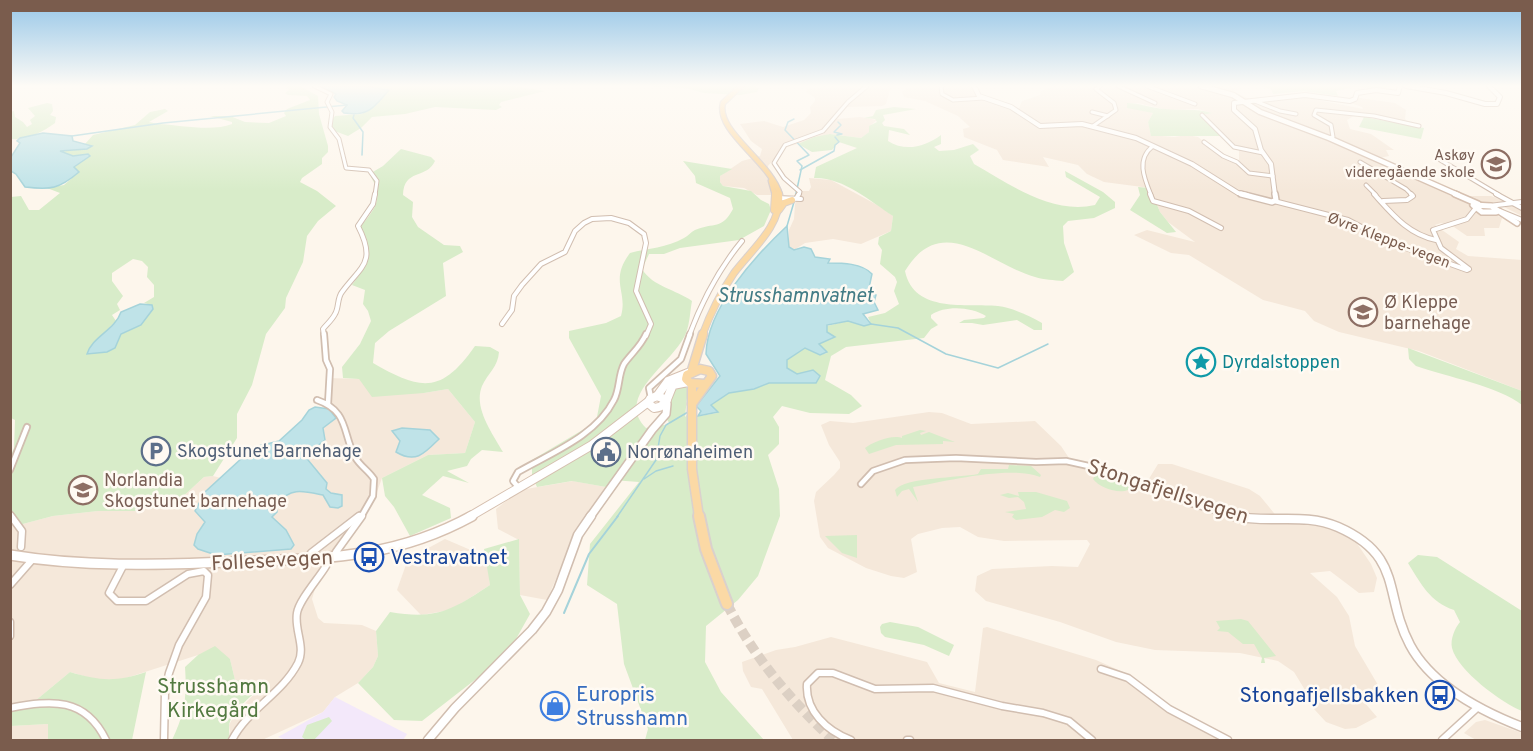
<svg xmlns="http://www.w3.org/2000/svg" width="1533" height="751" viewBox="0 0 1533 751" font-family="Overpass,sans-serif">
	<rect width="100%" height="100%" fill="#fdf6ec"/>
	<!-- residential -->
	<g fill="#f5e8da" fill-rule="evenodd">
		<polygon points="824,86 894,86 890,90 886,104 882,106 846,107 837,119 860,117 877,120 871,125 869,132 861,138 830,134 784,148 768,166 772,195 757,195 744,188 723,186 720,182 720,176 742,161 760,156 762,149 751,141 740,124 764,121 783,127 804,120 811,113 810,107 815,101 815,98 806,92 808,89"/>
		<path d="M914,86H973L978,95L1018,111L1022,101L1040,95L1041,91L1052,86H1240L1242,89L1232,91L1252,100L1293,95L1363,109L1362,107L1348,102L1360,98L1395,103L1406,110L1405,119L1408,122L1355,115L1347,120L1350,129L1371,134L1394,150H1386L1389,156L1374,159L1452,196H1491L1509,203L1522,205V216L1498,204L1481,208L1502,218L1499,228H1484L1485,236H1467L1454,227L1441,223L1435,225L1459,242L1456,249L1468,256L1522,260V391L1419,351L1339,332L1314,321L1305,311L1263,300L1189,255L1171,253L1134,235L1147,230L1195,242L1168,222L1160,212L1150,188L1104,182L1087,174L1078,165L1043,157L1049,167L1003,160L997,150L964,137L963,129L970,127L958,116L925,101L904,97L902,91ZM1127,103H1138L1167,110L1198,109L1212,113L1203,115L1221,136L1239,148V163L1215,150L1198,137L1187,135L1174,137L1151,135L1148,122L1153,113Z"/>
		<polygon points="809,178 831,180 879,206 893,216 891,231 861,244 833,239 805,243 794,250 789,247 789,230 794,219 795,204 802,191 809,191 811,187"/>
		<polygon points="329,378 359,379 424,393 448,389 475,422 465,453 428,455 382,478 372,506 317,582 312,599 318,618 324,623 362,625 376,631 378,656 373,667 358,683 335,697 323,712 262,740 228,740 230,732 229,725 235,714 264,684 235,680 230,659 198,655 123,679 97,680 70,672 29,706 11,708 10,516 19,525 53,516 98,511 141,511 156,500 177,502 204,477 213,476 221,478 205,492 205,522 197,534 194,545 216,555 278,550 283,528 272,517 277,512 277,504 285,495 297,490 323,495 330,507 331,493 326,489 327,483 308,460 316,447 325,440 323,428 336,418 329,409"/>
		<polygon points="929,412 942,413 971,424 1035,421 1061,446 1069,458 1147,482 1158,464 1172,464 1249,489 1260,496 1283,524 1310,523 1328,527 1345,535 1356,542 1371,564 1377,578 1374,592 1359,593 1330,571 1310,573 1337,597 1349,616 1355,646 1378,685 1377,689 1363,692 1364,702 1377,717 1356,728 1345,729 1326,722 1314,709 1316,708 1294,672 1278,661 1240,653 1155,650 1116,642 1060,622 986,601 975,591 977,576 992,569 1052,566 1078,567 1090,544 1087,540 1004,541 978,537 960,527 942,528 918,534 911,539 917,572 904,578 891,576 866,568 828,548 820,537 814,501 816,492 834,475 840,468 840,462 829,445 821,425 830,421 853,423"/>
		<polygon points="573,481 606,487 577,529 547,600 520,595 519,540 498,529 496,509 520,490"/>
		<polygon points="445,539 487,557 490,585 451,610 421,615 397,590 408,559"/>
		<polygon points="987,627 1096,660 1132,676 1171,707 1215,729 1232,740 793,740 762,689 751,687 743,671 742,662 776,650 795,647 831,637 927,662 939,683 975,692 983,628"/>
		<polygon points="1485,720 1522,733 1522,740 1476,740 1464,733 1476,722"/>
		<polygon points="48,724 48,740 11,740 11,726"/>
	</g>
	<!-- education -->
	<polygon fill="#f3e8fa" points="335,697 407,734 403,740 286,740 278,737 323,712"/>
	<!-- green -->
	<g fill="#d8ecc9" fill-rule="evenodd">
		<path d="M241,86H300L318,96L319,114L328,146V152L322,158V164L302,178L300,182L317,191L336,206L318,221L307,236L303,262L286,298L285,308L266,334L252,385L237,414V438L213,476L204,477L177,502L156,500L141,511H98L53,516L19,525L11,516V455L14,448L15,420L11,418V197L21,196L29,210H39L60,193L47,188L64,185L79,172L74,168L88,154L73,156L59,151L87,149L91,146L85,144L93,135L135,125L150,112L165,109L168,111L149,122L158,124C180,125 212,132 232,124V122L210,116H230L245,122L269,123L286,116L284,113L287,109L310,100L307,96L288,95L285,93L289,90L286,86ZM133,259L142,261L148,267L147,277L154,285V297L144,303L152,305L131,330L121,334L117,342L90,347L116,321L112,315L120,310L117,304L123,296L112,281V273Z"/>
		<polygon points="364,86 514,86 545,91 501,102 499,105 502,107 496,110 435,107 405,114 372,117 361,128 348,136 332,130 329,124 335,116 362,114 388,89"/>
		<polygon points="654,86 753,86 759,88 757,92 740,95 704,93 685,88 654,87"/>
		<polygon points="1259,86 1394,86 1379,89 1355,87 1336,91 1338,96 1304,91 1273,94 1271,89"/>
		<path d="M47,103L52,104L53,111L50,115L56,117L55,123C43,132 25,141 11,139L10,112L14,111L15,117L23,122L27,127L32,124L30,120L35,116L28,108Z"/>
		<path d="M1127,103C1140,103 1151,108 1165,109C1181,111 1196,108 1212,113L1203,115L1221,136H1151L1148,122L1153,113L1127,108Z"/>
		<path d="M894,107L916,109L883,115L885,120L882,123L884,126L904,129L910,135L889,130L888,141C905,152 925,147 941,135V144L934,147L939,151L954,150L973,144L979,150L970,156L974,164C1009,184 1052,215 1095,205L1100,197L1066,177L1065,171L1103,192L1115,202V208L1094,218L1068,221L1063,226L1064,243L1074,272L1063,281C1054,280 1044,280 1035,277C989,264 942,210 905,271C914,314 967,303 998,306C1013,308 1030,316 1042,323V330H1034L1017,320L983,325L972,323H959L964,320L984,318L986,316C971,307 946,305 931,315V318L938,325L931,329L924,338L846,347L831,356L825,380L851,395L862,406L849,414L810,413L782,406L773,417L779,427V444L768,455L779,489L780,516L758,576L738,600L706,626L705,662L721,692L764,740H645L648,729L624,664L617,604L587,585L590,544L639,482L612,480L606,487L572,481L537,487L532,476V460L596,422L601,396L569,338V331L606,323L621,316C628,291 609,281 630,253C648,248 667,248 684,238C688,236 691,232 695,230C714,222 722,230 733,209L730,198L696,183L695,176L683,161L732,169L720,176V182L723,186L751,191L761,200L769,204L771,210L764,226L739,240L680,248L664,254H649L642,269C653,287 675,289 692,301C690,311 690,323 686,333C675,362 613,396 646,428L670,424L666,418L669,412L673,391L674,388L683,385L688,388L685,417L688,414L700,416L717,413L710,405L729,393L754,389L769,383H816L819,376L813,370L797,374L787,368V360L798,350L805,348L820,355L827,353L819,344L834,337L827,332V326L848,321L864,326L871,324L868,317L885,313L899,304L894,291L897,282L895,277L880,264L882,250L878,244L879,237L891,231L893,216C870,201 843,177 814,178L816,167L857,148L839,142L832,150L812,152L798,144L814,137L830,134L861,138L869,132V126L877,122L875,119L864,118L873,116L876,110Z"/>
		<polygon points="1364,117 1424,128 1421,139 1359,127"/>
		<path d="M401,149L431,157L435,161C426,180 404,168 403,195L413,202L412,217L418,227L444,245L460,246L463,252L443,263L446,296L389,331L375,343L373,363C420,390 441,395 475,346L490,347L499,352C498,367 488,373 482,386C473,408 493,434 503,452L482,450L471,459L467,466L447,471L469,483L443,476L422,495L450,508L451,518L410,536L394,507L385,496L382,478L428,455L465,453L475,422L448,389L424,393L372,397L359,379L343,378L342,367L360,344L371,321L368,311L363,304L365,290L352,285C369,262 374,254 360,227C375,209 384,199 371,177V173L383,166Z"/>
		<polygon points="1138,187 1150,188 1160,212 1176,232 1167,233 1130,210 1140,195"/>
		<path d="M1408,348L1522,391V405C1498,386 1447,377 1416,366L1409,359Z"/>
		<path d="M920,430L926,431L920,433L921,435L929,432L955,442L943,441V444L896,445L869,454L865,448C872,442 893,434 902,438V436Z"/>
		<path d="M1009,465L1031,466L1041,475L1040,477C1010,465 947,481 913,487L918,502L909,489L902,491L897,497L895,490C905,477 959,478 978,474L981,469H1008Z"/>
		<path d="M1097,472L1130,483L1128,490C1118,494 1100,488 1093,479Z"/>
		<polygon points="1018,492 1036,492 1067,501 1070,508 1064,512 1055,510 1042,517 1016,520 1012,517 1014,514 1005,512 1026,509 1024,502 1018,497 1009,498 1000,495 1008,493 1019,496"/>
		<polygon points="857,535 857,558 842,553 825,536"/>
		<path d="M519,539L520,595L530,614L507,655L422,721L394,720L358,683L373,667L378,656L376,631L390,612C437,620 452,610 490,585L484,549Z"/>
		<path d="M1418,555L1437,557L1522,611V711C1502,703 1458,671 1452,648C1450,639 1455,628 1460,622L1454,610C1430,602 1421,584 1408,563Z"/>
		<polygon points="1241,619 1248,621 1276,656 1264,658 1265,663 1261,663 1262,658 1254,644 1243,644 1228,632 1217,631 1220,628 1216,621"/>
		<polygon points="890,622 918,627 954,645 949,656 924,645 885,637 881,633 880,627 882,624"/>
		<path d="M215,646L230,659L235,680L265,684C254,694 231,711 229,726C229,732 230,735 228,740H172C185,713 187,697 185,667L198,655Z"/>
		<path d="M70,672C100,681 116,682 146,672L132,740H48V724L11,726L10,708L29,706Z"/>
		<polygon points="329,717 332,721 314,740 306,740 302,737 307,725"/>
	</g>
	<!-- water -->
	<g fill="#bfe3e8" stroke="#a5d3da" stroke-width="1.5">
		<path d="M319,86H364L389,90C374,107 369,117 344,113L342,111L347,105L337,101L334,97L336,94Z"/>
		<path d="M43,133L72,136L73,141L92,146L87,149L60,151L73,156L88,154L90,156L74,167L79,172C59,189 51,190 25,187L16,174L11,171V157L20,143L17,141L20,138Z"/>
		<path d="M787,226L789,247L794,250L804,247L811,249L815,257L830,259L828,263C842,263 862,263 872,274L869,288L876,295L874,302L878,310L863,314L871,324L864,326L848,321L827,325V332L835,337L819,344L827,352L820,355L805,348L787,360V368L797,374L813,370L820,376L816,383H769L754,389L729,393L711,405L718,412L698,416L701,411L696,406L720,376L706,354C707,308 756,255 787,226Z"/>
		<path d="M140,304L152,305L153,309L141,325L121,334L115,348L107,352L87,354C92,337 115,330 121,312Z"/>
		<path d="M315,407L329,409L336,418L323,428L325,440L316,447L308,460L327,483L326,489L331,493L342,495V506L338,508L330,507L323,495C303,491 291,487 277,504V512L272,517L286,530L294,545L291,549L216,555L198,549L194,545L197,534L205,522L195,511L205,492L254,447L279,441L302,420L309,410Z"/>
		<path d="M402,428L430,430L439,439C425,453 416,464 396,452L400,441L392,431Z"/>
	</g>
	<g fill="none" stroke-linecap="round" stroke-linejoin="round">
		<!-- stream-far1 -->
		<g stroke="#a5d3da" stroke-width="1.5">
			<polyline points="354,115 353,118 363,132 362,155"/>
			<polyline points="794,119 788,122 785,130 809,155 797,161 802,166 795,198"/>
			<polyline points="837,135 842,134 834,132 841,125 838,122"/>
			<polyline points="72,136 163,123 347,105"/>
			<polyline points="800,170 834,151 835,145 839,142 835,137"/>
			<polyline points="787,226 794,202"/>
			<polyline points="871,324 898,328 946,354 998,368 1048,344"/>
			<polyline points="644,479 656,471 673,466"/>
			<polyline points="617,517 656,460 660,436 666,425 688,412"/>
		</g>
		<!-- stream -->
		<polyline stroke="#a5d3da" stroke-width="2" points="564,613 589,554 618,516"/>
		<!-- primary-tunnel -->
		<path stroke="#dcd0c4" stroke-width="10" stroke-dasharray="10 5" stroke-linecap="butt" d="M727,604C754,657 790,700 833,740"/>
		<!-- minor-far3 casing -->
		<g stroke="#d1beb0" stroke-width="5">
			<g id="minor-far3">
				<polyline points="314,86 331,94 327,102 332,112 330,127 339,139 346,168 369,170 377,181 375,195"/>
				<polyline points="941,86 942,94 953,100 984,98"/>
				<polyline points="1118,86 1155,103"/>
				<polyline points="1147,86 1195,104"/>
				<polyline points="1255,101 1280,111 1296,114"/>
				<polyline points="1092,112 1108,116"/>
				<polyline points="1202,115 1234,147 1263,153"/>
				<polyline points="1093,126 1116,110 1114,103 1096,89 1100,86"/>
				<polyline points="1329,138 1333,137 1331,125 1314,115 1316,110 1374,116 1419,126"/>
				<polyline points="1204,142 1223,156 1237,162 1249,173 1273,176"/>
				<polyline points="1437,158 1499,195"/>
				<polyline points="1360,162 1406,189 1412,195"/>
				<polyline points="1366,185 1376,195"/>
				<polyline points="798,195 800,192 784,178 774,163 785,145 823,131 848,102 867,86"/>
				<path d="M1151,195C1144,178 1136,159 1153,146"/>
			</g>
		</g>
		<!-- minor-far2 casing -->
		<g stroke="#d1beb0" stroke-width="6">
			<g id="minor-far2">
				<polyline points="1150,194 1153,201 1189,211 1221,228"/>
				<path d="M1374,194C1393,215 1408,234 1436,240"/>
				<polyline points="1496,194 1522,208"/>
				<polyline points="797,197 799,194"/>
				<polyline points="777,198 801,199"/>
				<polyline points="1274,201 1348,220 1392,243 1467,270 1469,269 1441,248 1433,230 1467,219 1475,209"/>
				<polyline points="1383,201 1407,200 1413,196 1411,194"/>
				<polyline points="1489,206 1522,202"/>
				<polyline points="1500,211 1522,220"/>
				<polyline points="502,324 512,310 514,296 522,285 541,264 565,252 575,231 584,223 592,219 611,218 629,223 644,234 646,243 636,291 651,324 646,336"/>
				<path d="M324,336L323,329C327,324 332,320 335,314C339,308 337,298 342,292C361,266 377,263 358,226L373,204L375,194"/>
				<path d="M689,336C702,301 718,270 742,241"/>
			</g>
		</g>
		<!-- minor-far1 casing -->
		<g stroke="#d1beb0" stroke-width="8">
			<g id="minor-far1">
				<polyline points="324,334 326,360 330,369 328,404"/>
				<polyline points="651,398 649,388 681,359 690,334"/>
				<path d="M317,400C349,411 342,432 355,457C360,466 368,470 374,479L373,496L361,517"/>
				<polyline points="10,470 27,427"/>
				<polyline points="861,484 873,471 905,460 956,458 1036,462 1066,461 1093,467"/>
				<path d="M519,488L513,481L518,472C551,453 596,436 614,400C620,389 618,375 624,364C631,354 641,346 646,334"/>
				<polyline points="10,514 12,517"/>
				<polyline points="357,517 360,515"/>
			</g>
		</g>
		<!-- minor casing -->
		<g stroke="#d1beb0" stroke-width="9">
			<g id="minor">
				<polyline points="11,516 22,531 21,547"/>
				<polyline points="336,552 362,516"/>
				<polyline points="309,557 311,553 359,516"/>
				<polyline points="123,566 109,593 117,601 146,601 188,574 204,571 208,575 206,597 179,645 169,673 165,691 164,740"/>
				<polyline points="10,585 32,560"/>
				<polyline points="10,622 10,636"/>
				<polyline points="1101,669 1128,678 1169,709 1228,740"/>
				<path d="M10,708C52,700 85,697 106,740"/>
				<path d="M232,740C248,709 282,694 298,663C306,647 294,630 297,613C299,600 319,578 326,566"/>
				<path d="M851,740C827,731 805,711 807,684L818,673H833L875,689L933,688L1002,706L1043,713L1069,721L1092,740"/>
				<polyline points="907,740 910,740"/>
				<polyline points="1442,740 1477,708"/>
			</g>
		</g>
		<!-- tertiary-far3 casing -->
		<g stroke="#d1beb0" stroke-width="6">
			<g id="tertiary-far3">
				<polyline points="974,86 979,96 1011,107 1040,126 1082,124 1136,138 1192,164 1238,193 1247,195"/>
				<polyline points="1406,86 1446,93 1485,104 1497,104 1500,97 1489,86"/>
				<polyline points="1275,195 1271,164 1261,150 1255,129 1234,110 1234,103 1305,95 1350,101 1355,99 1357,93 1376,90 1398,93 1400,86"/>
			</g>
		</g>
		<!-- tertiary-far2 casing -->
		<g stroke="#d1beb0" stroke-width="8">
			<polyline id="tertiary-far2" points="1241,194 1272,202 1276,200 1275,194"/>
		</g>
		<!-- tertiary-far1 casing -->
		<g stroke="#d1beb0" stroke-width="10">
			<g id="tertiary-far1">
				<polyline points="1093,467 1193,503 1242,517"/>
				<polyline points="590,517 652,430 666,414 667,404"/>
			</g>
		</g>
		<!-- tertiary casing -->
		<g stroke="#d1beb0" stroke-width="11">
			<g id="tertiary">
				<path d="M1234,516C1269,524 1304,512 1338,527C1404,556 1383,594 1410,645C1432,686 1481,711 1522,727"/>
				<polyline points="428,740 455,708 532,630 546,612 558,590 578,535 591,516"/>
			</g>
		</g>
		<!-- secondary-far3 casing -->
		<g stroke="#d6c0b0" stroke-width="7">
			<polyline id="secondary-far3" points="1201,86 1233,95 1260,112 1329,138 1458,195"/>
		</g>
		<!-- secondary-far2 casing -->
		<g stroke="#d6c0b0" stroke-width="8">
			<g id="secondary-far2">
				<polyline points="1455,194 1478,204"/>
				<polyline points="1496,212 1482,212 1473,205 1491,206 1517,223"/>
			</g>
		</g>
		<!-- secondary-far1 casing -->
		<g stroke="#d6c0b0" stroke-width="10">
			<g id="secondary-far1">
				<polyline points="657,396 668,381 688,373"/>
				<path d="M667,400L657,396L650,399L648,403L654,408C668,407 667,396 673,385L688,382"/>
				<polyline points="469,517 592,445 648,402"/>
			</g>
		</g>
		<!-- secondary casing -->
		<g stroke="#d6c0b0" stroke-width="12">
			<path id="secondary" d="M10,555C83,567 155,565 228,562C319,558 390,561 472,516"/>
		</g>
		<!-- primary-far3 casing -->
		<g stroke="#dad1cd" stroke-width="7">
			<g id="primary-far3">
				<path d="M741,86L723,103C715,131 771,162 780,195"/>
				<polyline points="771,181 775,195"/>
			</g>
		</g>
		<!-- primary-far2 casing -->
		<g stroke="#dad1cd" stroke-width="8">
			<g id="primary-far2">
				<polyline points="774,210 775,194"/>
				<polyline points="779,210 784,203 792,200"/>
				<path d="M702,336C710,314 721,292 734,273C751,250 782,226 779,194"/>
			</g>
		</g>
		<!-- primary-far1 casing -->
		<g stroke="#dad1cd" stroke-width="11">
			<g id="primary-far1">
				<polyline points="692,370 703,334"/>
				<polyline points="692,384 692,469 699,517"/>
				<polyline points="692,404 712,376 709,371 700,369 687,375 686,379 690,383 705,384"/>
			</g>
		</g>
		<!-- primary casing -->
		<g stroke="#dad1cd" stroke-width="14">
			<polyline id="primary" points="699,516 706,549 727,604"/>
		</g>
		<!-- minor-far3 -->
		<use href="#minor-far3" stroke="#fff" stroke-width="3"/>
		<!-- minor-far2 -->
		<use href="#minor-far2" stroke="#fff" stroke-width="4"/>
		<!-- minor-far1 -->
		<use href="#minor-far1" stroke="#fff" stroke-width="4.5"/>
		<!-- minor -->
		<use href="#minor" stroke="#fff" stroke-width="6"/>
		<!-- tertiary-far3 -->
		<use href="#tertiary-far3" stroke="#fff" stroke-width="4"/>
		<!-- tertiary-far2 -->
		<use href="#tertiary-far2" stroke="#fff" stroke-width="5"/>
		<!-- tertiary-far1 -->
		<use href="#tertiary-far1" stroke="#fff" stroke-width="7"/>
		<!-- tertiary -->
		<use href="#tertiary" stroke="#fff" stroke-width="8"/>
		<!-- secondary-far3 -->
		<use href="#secondary-far3" stroke="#fff" stroke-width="4.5"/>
		<!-- secondary-far2 -->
		<use href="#secondary-far2" stroke="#fff" stroke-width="5"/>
		<!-- secondary-far1 -->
		<use href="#secondary-far1" stroke="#fff" stroke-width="8"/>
		<!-- secondary -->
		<use href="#secondary" stroke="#fff" stroke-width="9"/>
		<!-- primary-far3 -->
		<use href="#primary-far3" stroke="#fbd9a5" stroke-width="4.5"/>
		<!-- primary-far2 -->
		<use href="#primary-far2" stroke="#fbd9a5" stroke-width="6"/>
		<!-- primary-far1 -->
		<use href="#primary-far1" stroke="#fbd9a5" stroke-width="8"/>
		<!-- primary -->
		<use href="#primary" stroke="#fbd9a5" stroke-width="10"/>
	</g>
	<!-- sky -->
	<linearGradient id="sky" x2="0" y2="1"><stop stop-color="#97c7e8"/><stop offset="0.45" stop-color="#fefbf6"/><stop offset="1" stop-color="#fefbf6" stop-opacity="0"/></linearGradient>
	<rect width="1533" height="191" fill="url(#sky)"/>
	<!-- icons -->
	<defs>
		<g id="school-ring" transform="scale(1.5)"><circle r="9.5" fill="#fffaf3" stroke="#8d6e63" stroke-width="1.5"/><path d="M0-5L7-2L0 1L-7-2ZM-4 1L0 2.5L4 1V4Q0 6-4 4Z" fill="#8d6e63"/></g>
		<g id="sight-ring" transform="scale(1.5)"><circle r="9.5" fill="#fffaf3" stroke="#0f9aa8" stroke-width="1.5"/><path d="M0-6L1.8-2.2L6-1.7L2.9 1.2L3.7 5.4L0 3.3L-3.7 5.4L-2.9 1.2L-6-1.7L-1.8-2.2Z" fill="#0f9aa8"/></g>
		<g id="parking-ring" transform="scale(1.5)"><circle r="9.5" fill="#fffaf3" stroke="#5c6f8a" stroke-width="1.5"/><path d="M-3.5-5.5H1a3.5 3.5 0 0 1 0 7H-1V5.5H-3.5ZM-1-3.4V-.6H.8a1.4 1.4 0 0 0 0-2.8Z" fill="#5c6f8a"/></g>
		<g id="civic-ring" transform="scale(1.5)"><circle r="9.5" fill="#fffaf3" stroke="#5c6f8a" stroke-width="1.5"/><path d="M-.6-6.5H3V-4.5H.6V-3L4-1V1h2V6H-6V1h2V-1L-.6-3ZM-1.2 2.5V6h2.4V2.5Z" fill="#5c6f8a"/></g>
		<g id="bus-ring" transform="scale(1.5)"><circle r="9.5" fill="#fffaf3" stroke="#1a4fb4" stroke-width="1.5"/><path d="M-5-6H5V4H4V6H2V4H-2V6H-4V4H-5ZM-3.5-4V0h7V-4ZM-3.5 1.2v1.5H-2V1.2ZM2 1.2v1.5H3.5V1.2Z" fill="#1a4fb4"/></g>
		<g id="shop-ring" transform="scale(1.5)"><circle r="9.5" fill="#fffaf3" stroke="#3f7fe0" stroke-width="1.5"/><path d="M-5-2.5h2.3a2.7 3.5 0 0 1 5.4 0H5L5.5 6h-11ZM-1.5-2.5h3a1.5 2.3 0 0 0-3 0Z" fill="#3f7fe0"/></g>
	</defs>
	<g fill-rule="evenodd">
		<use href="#school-ring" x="1496" y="164"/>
		<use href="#school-ring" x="1363" y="312"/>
		<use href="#sight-ring" x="1201" y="362"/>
		<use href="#parking-ring" x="156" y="451"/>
		<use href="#civic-ring" x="606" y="452"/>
		<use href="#school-ring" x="83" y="490"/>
		<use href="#bus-ring" x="369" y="557"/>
		<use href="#bus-ring" x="1440" y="695"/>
		<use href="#shop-ring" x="555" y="706"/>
	</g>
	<g text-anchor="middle" stroke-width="5" stroke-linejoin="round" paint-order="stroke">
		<!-- far-education labels -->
		<g font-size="15" fill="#785e54" stroke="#fffaf3" text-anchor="end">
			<text x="1475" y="160">Askøy<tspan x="1475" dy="17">videregående skole</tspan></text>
		</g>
		<!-- far-street labels -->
		<g font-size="15" fill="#7a5c4d" stroke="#fffaf3">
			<text transform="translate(1389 240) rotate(21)" y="5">Øvre Kleppe-vegen</text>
		</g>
		<!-- education labels -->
		<g font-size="18" fill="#785e54" stroke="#fffaf3" text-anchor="start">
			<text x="1384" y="308">Ø Kleppe<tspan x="1384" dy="21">barnehage</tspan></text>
			<text x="104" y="486">Norlandia<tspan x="104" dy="21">Skogstunet barnehage</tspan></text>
		</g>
		<!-- culture labels -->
		<g font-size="18" fill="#0d838f" stroke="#fffaf3" text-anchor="start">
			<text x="1222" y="368">Dyrdalstoppen</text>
		</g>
		<!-- service labels -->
		<g font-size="18" fill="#4e5e75" stroke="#fffaf3" text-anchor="start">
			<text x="177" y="457">Skogstunet Barnehage</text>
			<text x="627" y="458">Norrønaheimen</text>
		</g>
		<!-- water labels -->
		<g font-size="20" font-style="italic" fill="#437c86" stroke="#fffaf3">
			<text x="795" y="302">Strusshamnvatnet</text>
		</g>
		<!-- near-street labels -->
		<g font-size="21" fill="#7a5c4d" stroke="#fffaf3">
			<text transform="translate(1168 491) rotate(18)" y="7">Stongafjellsvegen</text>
			<text transform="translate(272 560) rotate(-3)" y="7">Follesevegen</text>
		</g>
		<!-- near-transit labels -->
		<g font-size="21" fill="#164399" stroke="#fffaf3" text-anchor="start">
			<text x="390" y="564">Vestravatnet</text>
			<text x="1419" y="702" text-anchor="end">Stongafjellsbakken</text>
		</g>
		<!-- near-park labels -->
		<g font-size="21" fill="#537a41" stroke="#fffaf3">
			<text x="213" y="693">Strusshamn<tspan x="213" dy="24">Kirkegård</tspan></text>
		</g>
		<!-- near-shop labels -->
		<g font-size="21" fill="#366cbe" stroke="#fffaf3" text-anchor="start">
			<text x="576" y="701">Europris<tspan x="576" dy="24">Strusshamn</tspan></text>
		</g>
	</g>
	<!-- border -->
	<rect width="1533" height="751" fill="none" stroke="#7a5c4d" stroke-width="24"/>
</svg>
